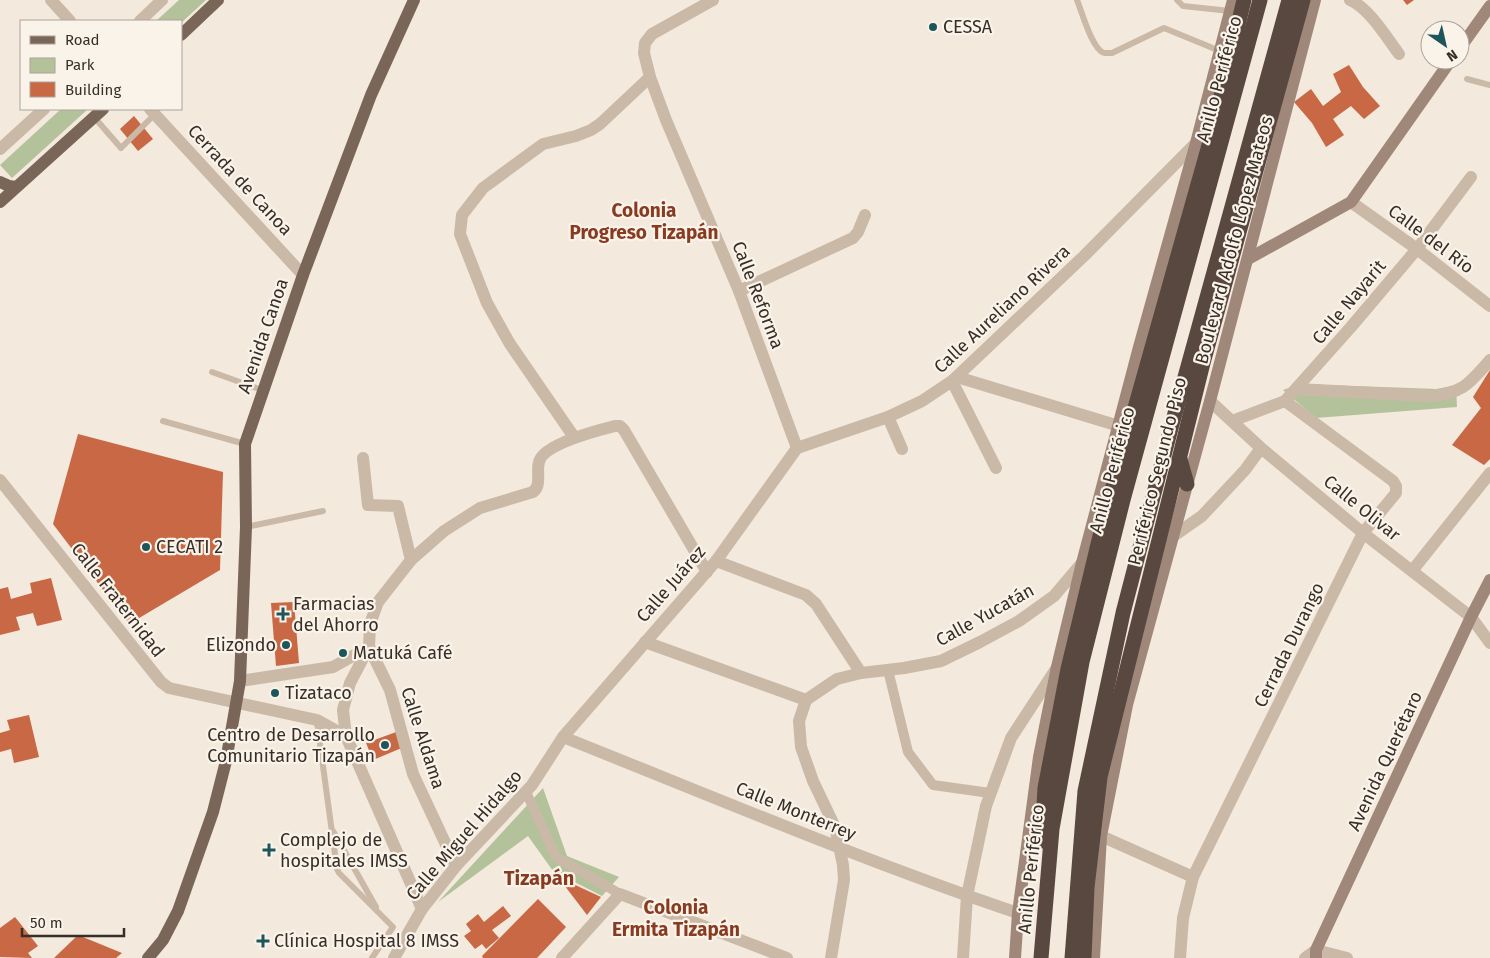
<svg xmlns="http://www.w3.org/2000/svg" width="1490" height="958" viewBox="0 0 1490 958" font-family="'Fira Sans',sans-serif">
	<rect width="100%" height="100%" fill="#f3e9dc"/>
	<!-- green -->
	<g fill="#b4c29c">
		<polygon points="179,0 206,0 181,23 181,21 156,21"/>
		<polygon points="61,109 88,109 12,178 0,165"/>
		<polygon points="1300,384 1437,389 1456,385 1457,407 1316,418 1283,390"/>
		<polygon points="543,788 567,856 619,877 602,896 553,871 528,836 438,902"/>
	</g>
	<!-- building -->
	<g fill="#c86845">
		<polygon points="1403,0 1414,0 1407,5"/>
		<polygon points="1349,65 1363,87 1380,106 1364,119 1351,106 1333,119 1344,135 1326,147 1312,123 1294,102 1311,89 1323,106 1341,92 1333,74"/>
		<polygon points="134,116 153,139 138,151 120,129"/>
		<polygon points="1490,370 1490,459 1484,465 1452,445 1481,408 1473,397"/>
		<polygon points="78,434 223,472 220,570 129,624 53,524"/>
		<polygon points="51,578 62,620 37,626 33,613 16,617 20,630 0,635 0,589 8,587 11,599 32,593 30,583"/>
		<polygon points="294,602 299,663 276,666 271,603"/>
		<polygon points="29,715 39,757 14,763 11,749 0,752 0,733 10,730 7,720"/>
		<polygon points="399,731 404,747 373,760 366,743"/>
		<polygon points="558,877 601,897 587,915"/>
		<polygon points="538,899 566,927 537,958 483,958 482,956"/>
		<polygon points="503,906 511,916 492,930 499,938 486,949 482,944 475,949 464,936 471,931 466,924 478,914 484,922"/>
		<polygon points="15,917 38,946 28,953 32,958 0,957 0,928"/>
		<polygon points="78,935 122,953 116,958 54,958"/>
	</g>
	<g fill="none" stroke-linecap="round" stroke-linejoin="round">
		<!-- service -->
		<g stroke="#cbb9a8" stroke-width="6">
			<path d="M1077,0C1082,12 1092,49 1104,53C1106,53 1110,53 1112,53L1164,28L1220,51"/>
			<polyline points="1177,0 1183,6 1230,11"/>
			<polyline points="1467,79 1490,85"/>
			<polyline points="94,117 121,148 155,114"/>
			<polyline points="212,372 262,390"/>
			<polyline points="163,421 245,444"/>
			<polyline points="246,527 323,511"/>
			<polyline points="317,722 337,869 339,873 393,927 372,958"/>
			<polyline points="333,831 376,907"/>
		</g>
		<!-- pedestrian -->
		<g stroke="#cbb9a8" stroke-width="10">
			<polyline points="888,670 908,752 933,785 990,793"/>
			<polyline points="526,792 556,857 620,894"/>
		</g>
		<!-- minor -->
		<g stroke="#cbb9a8" stroke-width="12">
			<polyline points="51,0 70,21"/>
			<polyline points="713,0 652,34 645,43 644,53 650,77 666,120 739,291 797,448"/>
			<path d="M1350,0C1369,8 1387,38 1399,54"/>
			<polyline points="150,109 303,275"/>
			<polyline points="1351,202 1417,249 1490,306"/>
			<polyline points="739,291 853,238 858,232 865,215"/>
			<polyline points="957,377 1119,426"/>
			<polyline points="952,381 996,468"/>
			<path d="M1297,389L1430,396C1463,393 1469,384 1490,360"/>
			<polyline points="1210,401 1261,448 1363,533 1471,617 1490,643"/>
			<polyline points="888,417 902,449"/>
			<polyline points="1232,421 1285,401 1351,327 1417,249 1471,177"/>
			<polyline points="574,437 510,344 487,303 460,234 462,215 483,188 543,144 576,136 591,130 600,124 650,77"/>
			<polyline points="797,448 888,417 922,401 952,381 1084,256 1196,143"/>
			<polyline points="363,458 368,505 398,506 411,560"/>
			<polyline points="0,480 161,682 169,688 317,720 346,736 422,909"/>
			<polyline points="1172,537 1202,516 1245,470 1261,448"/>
			<polyline points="716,561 806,595 816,604 861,673"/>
			<polyline points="1412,571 1490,473"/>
			<polyline points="645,642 806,700"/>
			<polyline points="240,681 333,667 369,647 390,690 413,774 456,866"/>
			<path d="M346,736L343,710L350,683L369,647L370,624L378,602L411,560L444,531L480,508L533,492C542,485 536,472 539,462C543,444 599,430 615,426H620L624,430L707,572"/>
			<path d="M563,737C714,797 864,861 1018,913"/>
			<polyline points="1101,836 1193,877"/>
			<polyline points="394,958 422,909 456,866 532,785 563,737 716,561 797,448"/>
			<polyline points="562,958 620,894 787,958"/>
			<polyline points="831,958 844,880 843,865 835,827 813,781 801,747 799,721 806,700 837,679 861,673 904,668 941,661 980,642 1019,621 1054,596 1082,563"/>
			<polyline points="963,958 967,896 986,806 1011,738 1056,669"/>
			<polyline points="1180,958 1183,918 1193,877 1363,533 1396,493 1396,486 1393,481 1285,401"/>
		</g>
		<!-- tertiary -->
		<g stroke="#cbb9a8" stroke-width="12">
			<polyline points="140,21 162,0"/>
			<polyline points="0,149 44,109"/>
			<polyline points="1305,958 1316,950 1347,958"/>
		</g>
		<!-- secondary -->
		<g stroke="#9f8879" stroke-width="12">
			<polyline points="1460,48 1490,6"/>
			<polyline points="1248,259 1351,202 1451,60"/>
			<polyline points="1015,958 1018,913 1039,757 1057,667 1082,563 1139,347 1196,143 1233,0"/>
			<polyline points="1094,958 1101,836 1127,705 1210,401 1315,0"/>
			<polyline points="1316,958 1316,950 1471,617 1490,580"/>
		</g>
		<!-- primary -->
		<g stroke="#7a6559" stroke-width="12">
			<polyline points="181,35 218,0"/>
			<polyline points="0,182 9,186 16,187"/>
			<polyline points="0,202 103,109"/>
			<polyline points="148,958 163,940 178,911 213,812 226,761 240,681 246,527 245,444 303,275 371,95 414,0"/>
		</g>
		<!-- motorway -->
		<g stroke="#59483f" stroke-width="15">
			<polyline points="1180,459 1187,484"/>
			<polyline points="1042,841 1045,788 1068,669 1106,511 1211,138 1244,0"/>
			<polyline points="1041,958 1052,829 1082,662 1123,500 1260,0"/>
			<polyline points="1072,958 1085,791 1123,613 1171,428 1289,0"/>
			<polyline points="1084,958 1087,887 1100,777 1203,363 1303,0"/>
		</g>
	</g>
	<!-- markers -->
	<g fill="#1d555a" stroke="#faf3e9" stroke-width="2">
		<circle cx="933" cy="27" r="5"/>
		<circle cx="146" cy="547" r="5"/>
		<path d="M280.5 606.5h5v5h5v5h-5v5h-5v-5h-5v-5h5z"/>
		<circle cx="286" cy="645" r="5"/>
		<circle cx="343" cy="653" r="5"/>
		<circle cx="275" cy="693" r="5"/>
		<circle cx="385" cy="745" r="5"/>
		<path d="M266.5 842.5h5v5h5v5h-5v5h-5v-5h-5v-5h5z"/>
		<path d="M260.5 933.5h5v5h5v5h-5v5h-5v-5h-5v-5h5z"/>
	</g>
	<g text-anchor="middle" stroke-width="4.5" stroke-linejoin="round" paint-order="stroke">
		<!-- poi labels -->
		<g font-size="18" fill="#382e28" stroke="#faf3e9" text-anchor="start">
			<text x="943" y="33">CESSA</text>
			<text x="156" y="553">CECATI 2</text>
			<text x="293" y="610">Farmacias<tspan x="293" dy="21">del Ahorro</tspan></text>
			<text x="276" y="651" text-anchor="end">Elizondo</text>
			<text x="353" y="659">Matuká Café</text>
			<text x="285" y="699">Tizataco</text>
			<text x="375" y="741" text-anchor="end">Centro de Desarrollo<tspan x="375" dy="21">Comunitario Tizapán</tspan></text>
			<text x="280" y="846">Complejo de<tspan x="280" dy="21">hospitales IMSS</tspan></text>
			<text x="274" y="947">Clínica Hospital 8 IMSS</text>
		</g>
		<!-- street labels -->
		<g font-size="18" fill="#382e28" stroke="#faf3e9">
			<text transform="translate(1219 79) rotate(-75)" y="6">Anillo Periférico</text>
			<text transform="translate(240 180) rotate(47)" y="6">Cerrada de Canoa</text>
			<text transform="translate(1431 239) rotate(37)" y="6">Calle del Río</text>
			<text transform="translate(1234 240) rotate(-75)" y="6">Boulevard Adolfo López Mateos</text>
			<text transform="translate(758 295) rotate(69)" y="6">Calle Reforma</text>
			<text transform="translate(1349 302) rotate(-50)" y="6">Calle Nayarit</text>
			<text transform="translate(1002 309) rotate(-43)" y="6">Calle Aureliano Rivera</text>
			<text transform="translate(263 336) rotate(-71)" y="6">Avenida Canoa</text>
			<text transform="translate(1112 470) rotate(-75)" y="6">Anillo Periférico</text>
			<text transform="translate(1157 471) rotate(-76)" y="6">Periférico Segundo Piso</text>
			<text transform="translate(1362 508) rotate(39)" y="6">Calle Olivar</text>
			<text transform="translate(671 584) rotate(-49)" y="6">Calle Juárez</text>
			<text transform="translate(118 600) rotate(52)" y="6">Calle Fraternidad</text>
			<text transform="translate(985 615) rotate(-29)" y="6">Calle Yucatán</text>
			<text transform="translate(1289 645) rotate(-64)" y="6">Cerrada Durango</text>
			<text transform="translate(423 738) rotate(72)" y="6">Calle Aldama</text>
			<text transform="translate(1385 761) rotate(-65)" y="6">Avenida Querétaro</text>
			<text transform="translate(796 811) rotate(22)" y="6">Calle Monterrey</text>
			<text transform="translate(464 835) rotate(-49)" y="6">Calle Miguel Hidalgo</text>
			<text transform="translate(1031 869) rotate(-84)" y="6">Anillo Periférico</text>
		</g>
		<!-- neighbourhood labels -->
		<g font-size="19" font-weight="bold" fill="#883b20" stroke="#faf3e9">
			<text x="644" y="217">Colonia<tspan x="644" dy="22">Progreso Tizapán</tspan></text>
			<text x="676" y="914">Colonia<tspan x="676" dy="22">Ermita Tizapán</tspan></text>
		</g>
		<!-- quarter labels -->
		<g font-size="20" font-weight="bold" fill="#883b20" stroke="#faf3e9">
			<text x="539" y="885">Tizapán</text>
		</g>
	</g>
	<!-- legend -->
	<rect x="20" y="20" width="162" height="90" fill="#faf3e9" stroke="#aca49c"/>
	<rect x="30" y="36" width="25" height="8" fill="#7a6559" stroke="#aca49c"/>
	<text x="65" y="45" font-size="15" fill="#382e28">Road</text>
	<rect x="30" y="58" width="25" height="15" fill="#b4c29c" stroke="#aca49c"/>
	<text x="65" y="70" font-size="15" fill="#382e28">Park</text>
	<rect x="30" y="82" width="25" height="15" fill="#c86845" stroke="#aca49c"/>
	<text x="65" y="95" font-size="15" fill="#382e28">Building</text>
	<!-- north arrow -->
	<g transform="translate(1445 45) rotate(146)"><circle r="24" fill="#faf3e9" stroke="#aca49c"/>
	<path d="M0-4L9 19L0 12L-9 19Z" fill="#1d555a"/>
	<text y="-8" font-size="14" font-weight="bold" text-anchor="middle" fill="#382e28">N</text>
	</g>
	<!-- scale -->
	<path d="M22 928v8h102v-8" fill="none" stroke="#382e28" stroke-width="2.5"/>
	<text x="30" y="928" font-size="15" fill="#382e28" stroke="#faf3e9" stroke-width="4" paint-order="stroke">50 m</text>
</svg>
